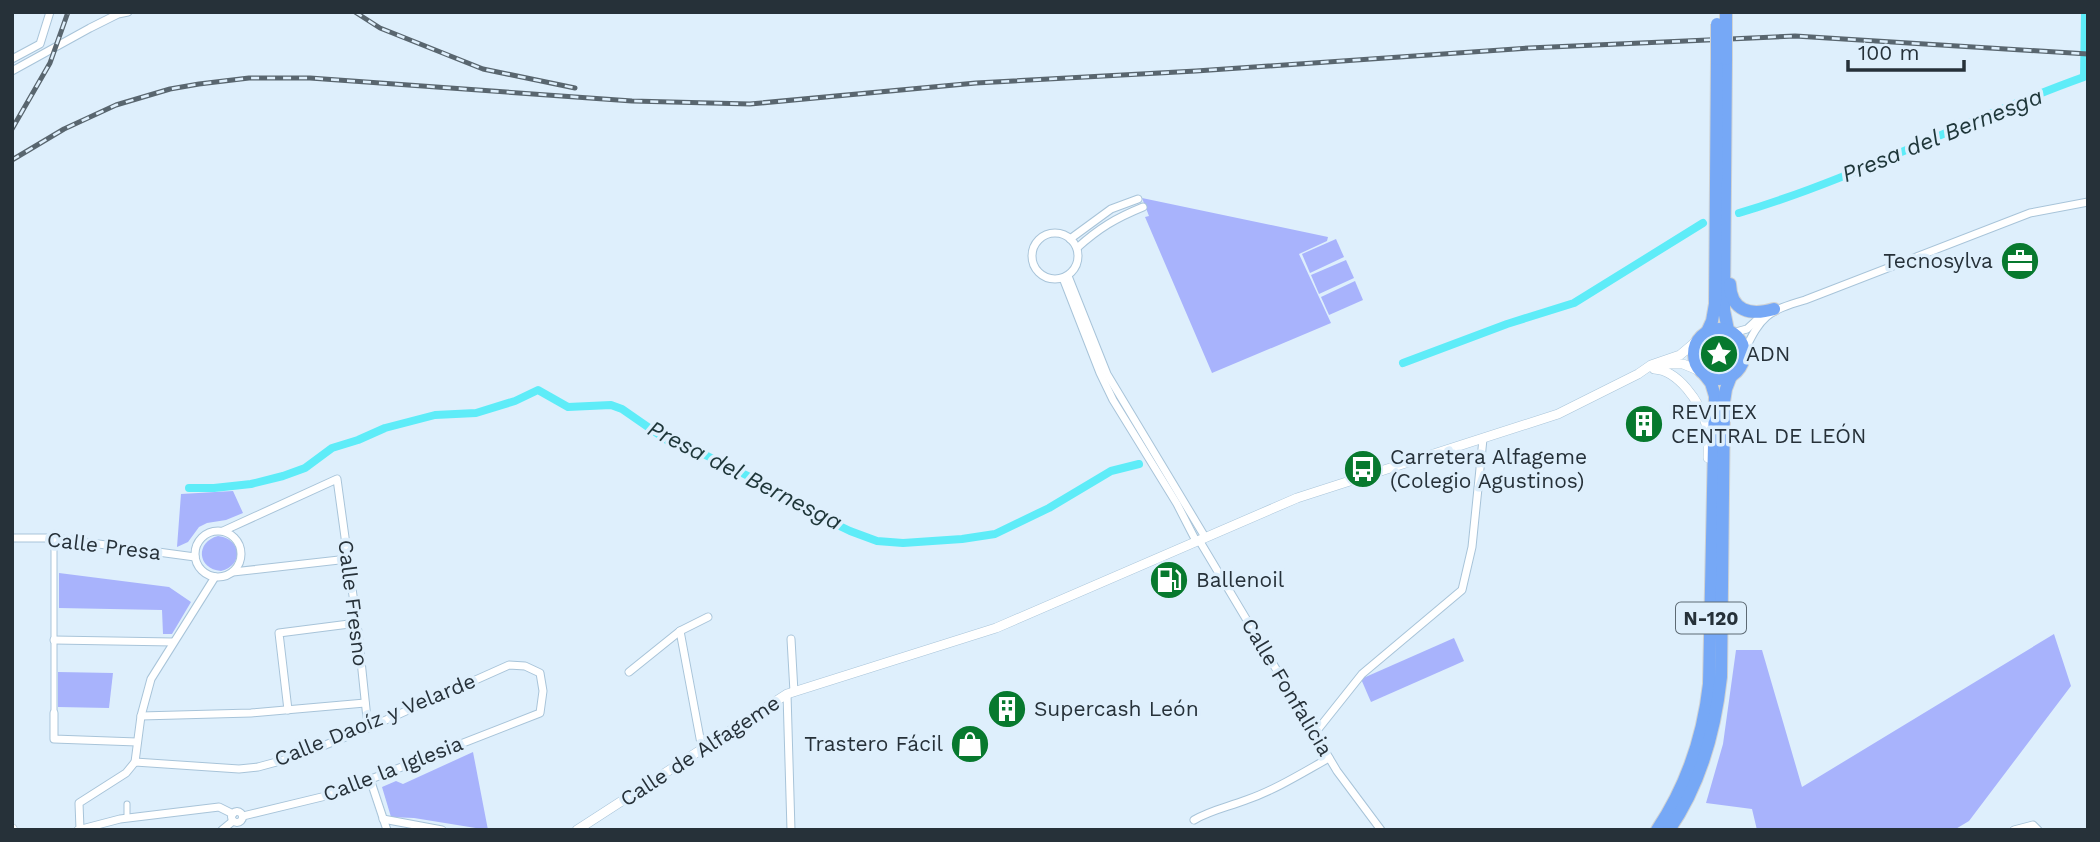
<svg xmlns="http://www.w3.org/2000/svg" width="2100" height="842" viewBox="0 0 2100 842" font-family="'Work Sans',sans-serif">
	<rect width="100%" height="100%" fill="#deeffc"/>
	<!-- green -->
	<g fill="#a8b3fc">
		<polygon points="1142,198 1328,237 1327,241 1299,254 1331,323 1212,373 1145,217 1149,216"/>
		<polygon points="1336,239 1344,257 1310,273 1302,254"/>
		<polygon points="1346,260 1354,278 1319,294 1311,275"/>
		<polygon points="1355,281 1363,300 1329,315 1321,297"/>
		<polygon points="233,491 243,513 226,520 207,523 199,527 188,542 177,547 181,494"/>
		<path d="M218,536C242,539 244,565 221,571C197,569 195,542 218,536Z"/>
		<polygon points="59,573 169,587 191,602 172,634 163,634 162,610 59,608"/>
		<polygon points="2054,634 2071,686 1969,821 1954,830 1757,830 1752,809 1706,803 1723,744 1736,650 1762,650 1802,787"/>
		<polygon points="1454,638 1464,661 1371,702 1361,679"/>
		<polygon points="58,672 113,673 109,708 58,707"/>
		<polygon points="473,752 488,830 414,818 391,817 382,787 396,781 403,784"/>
	</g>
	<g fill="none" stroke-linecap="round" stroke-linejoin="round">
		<!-- canal -->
		<g stroke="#5eecf8" stroke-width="8">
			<path d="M1739,213C1858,178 1968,118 2084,77L2085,12"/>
			<polyline points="1403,363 1507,324 1574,303 1703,223"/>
			<polyline points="189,488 214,488 251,484 283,476 305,468 332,448 358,440 385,428 435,415 476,413 515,401 538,390 568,407 611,405 622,409 671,443 687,446 748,476 779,497 796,505 850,531 877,541 903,543 962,539 995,534 1049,508 1111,471 1139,464"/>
		</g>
		<!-- pedestrian casing -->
		<g stroke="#a8c4d9" stroke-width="7">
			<g id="pedestrian">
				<polyline points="54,713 54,538"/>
				<polyline points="127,804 127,818"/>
			</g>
		</g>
		<!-- minor casing -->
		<g stroke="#a8c4d9" stroke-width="9">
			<g id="minor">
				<polyline points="12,59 40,44 50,12"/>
				<polyline points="12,71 90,28 118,14 128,12"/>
				<circle cx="1055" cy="256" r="23"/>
				<polyline points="1070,239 1111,209 1138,199"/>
				<path d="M1077,248C1099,228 1116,218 1143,207"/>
				<polyline points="1068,276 1107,374 1205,537"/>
				<polyline points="1063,278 1100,373 1113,400 1177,504 1196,541"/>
				<polyline points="1732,333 1747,329 1760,317"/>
				<path d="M1744,352C1761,316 1767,311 1805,300L2030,213L2088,202"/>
				<circle cx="218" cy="554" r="23"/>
				<polyline points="223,531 337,479 358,632 368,728"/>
				<polyline points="12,538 54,538 195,557"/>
				<polyline points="1199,540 1337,771 1381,830"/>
				<polyline points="233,572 348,559"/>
				<polyline points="680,631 702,749"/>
				<polyline points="791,639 794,692"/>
				<polyline points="54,640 173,642"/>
				<polyline points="629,672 680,631 708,617"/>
				<polyline points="787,694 791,830"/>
				<polyline points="288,710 279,633 357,623"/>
				<polyline points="54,713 54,739 137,742"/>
				<polyline points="141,716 251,713 365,703"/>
				<polyline points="1315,733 1362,674 1462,590 1472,547 1483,439"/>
				<polyline points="135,762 141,716 151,679 215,577"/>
				<polyline points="370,779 387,830"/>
				<circle cx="237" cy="817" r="5.5"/>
				<polyline points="383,819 442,830"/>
				<path d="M1194,820C1211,810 1228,807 1246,800C1275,790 1302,773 1329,758"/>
				<polyline points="80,829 79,803 126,773 135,762 239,769 258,767 295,757 368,728 509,665 525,666 540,673 543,691 540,713 330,795 243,816"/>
				<polyline points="78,830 120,819 219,807 233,814"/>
				<polyline points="222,830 233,821"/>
				<polyline points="2014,830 2033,825 2038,830"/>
			</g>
		</g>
		<!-- tertiary casing -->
		<g stroke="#a8c4d9" stroke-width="10">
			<g id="tertiary">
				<polyline points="1666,364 1683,364 1700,371"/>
				<path d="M1654,369C1678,370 1700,402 1706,424C1709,435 1708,446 1708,458"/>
				<polyline points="577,830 787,694 996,628 1297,498 1558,414 1638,374 1651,365 1680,355 1699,339"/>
			</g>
		</g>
		<!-- secondary casing -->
		<g stroke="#a8c4d9" stroke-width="11">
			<polyline id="secondary" points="12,829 12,830"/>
		</g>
		<!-- trunk casing -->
		<g stroke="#cfd2d3" stroke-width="14">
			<g id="trunk">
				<polyline points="1726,23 1726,12"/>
				<polyline points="1726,59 1724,310 1728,330"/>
				<path d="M1730,284C1731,311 1750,316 1774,309"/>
				<circle cx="1719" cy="354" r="25"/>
				<polyline points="1707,332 1712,321 1715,304 1717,59"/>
				<path d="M1657,830C1687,785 1703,738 1709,684L1715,396L1711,383L1704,374"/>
				<path d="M1669,830C1701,784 1715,732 1721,677L1724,402L1726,389L1731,376"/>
			</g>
		</g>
		<!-- pedestrian -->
		<use href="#pedestrian" stroke="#fff" stroke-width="5"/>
		<!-- minor -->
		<use href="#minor" stroke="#fff" stroke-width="7"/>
		<!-- tertiary -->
		<use href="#tertiary" stroke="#fff" stroke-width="9"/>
		<!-- secondary -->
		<use href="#secondary" stroke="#fff" stroke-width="10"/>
		<!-- trunk -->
		<use href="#trunk" stroke="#76a8f6" stroke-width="12"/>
		<!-- rail casing -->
		<g stroke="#59666f" stroke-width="5">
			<g id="rail">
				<polyline points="355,12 380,28 483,69 575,88"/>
				<polyline points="12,129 50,63 68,12"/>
				<polyline points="12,160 64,129 116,105 170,89 199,84 249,78 310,78 632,101 750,104 976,83 1196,71 1529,48 1795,36 2088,54"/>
			</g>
		</g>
		<!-- rail -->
		<use href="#rail" stroke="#deeffc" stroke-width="2.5" stroke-dasharray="8" stroke-linecap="butt"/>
		<!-- trunk-bridge casing -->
		<g stroke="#cfd2d3" stroke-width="14" stroke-linecap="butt">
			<g id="trunk-bridge">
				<polyline points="1717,59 1717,24"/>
				<polyline points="1726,59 1726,23"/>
			</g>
		</g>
		<!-- trunk-bridge -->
		<use href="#trunk-bridge" stroke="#76a8f6" stroke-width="12"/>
	</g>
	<!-- icons -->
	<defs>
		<g id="office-disc" transform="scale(2.0125)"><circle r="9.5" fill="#07792e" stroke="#deeffc"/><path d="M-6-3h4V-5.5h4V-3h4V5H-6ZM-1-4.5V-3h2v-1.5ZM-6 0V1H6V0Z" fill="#fff"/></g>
		<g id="sight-disc" transform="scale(2.0125)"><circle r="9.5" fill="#07792e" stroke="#deeffc"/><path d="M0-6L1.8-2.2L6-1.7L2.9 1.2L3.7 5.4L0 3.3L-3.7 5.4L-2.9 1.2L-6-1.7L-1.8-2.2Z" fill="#fff"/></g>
		<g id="building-disc" transform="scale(2.0125)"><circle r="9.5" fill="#07792e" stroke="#deeffc"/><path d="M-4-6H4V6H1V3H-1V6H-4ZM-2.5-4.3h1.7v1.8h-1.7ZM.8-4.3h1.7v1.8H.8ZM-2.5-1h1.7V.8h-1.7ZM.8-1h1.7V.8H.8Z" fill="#fff"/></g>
		<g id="bus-disc" transform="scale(2.0125)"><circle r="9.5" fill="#07792e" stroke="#deeffc"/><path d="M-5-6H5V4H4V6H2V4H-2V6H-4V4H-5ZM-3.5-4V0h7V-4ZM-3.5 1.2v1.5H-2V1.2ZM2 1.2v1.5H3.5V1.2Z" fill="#fff"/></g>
		<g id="fuel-disc" transform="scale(2.0125)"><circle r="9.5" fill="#07792e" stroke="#deeffc"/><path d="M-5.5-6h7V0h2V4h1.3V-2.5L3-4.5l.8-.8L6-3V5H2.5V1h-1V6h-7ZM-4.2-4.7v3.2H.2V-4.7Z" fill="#fff"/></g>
		<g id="shop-disc" transform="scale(2.0125)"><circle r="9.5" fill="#07792e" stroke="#deeffc"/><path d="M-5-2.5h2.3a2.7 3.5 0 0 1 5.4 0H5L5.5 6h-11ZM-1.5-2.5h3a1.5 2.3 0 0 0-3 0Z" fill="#fff"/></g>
	</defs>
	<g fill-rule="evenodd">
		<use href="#office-disc" x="2020" y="261"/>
		<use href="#sight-disc" x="1719" y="354"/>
		<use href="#building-disc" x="1644" y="424"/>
		<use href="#bus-disc" x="1363" y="469"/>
		<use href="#fuel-disc" x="1169" y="580"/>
		<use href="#building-disc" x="1007" y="709"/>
		<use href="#shop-disc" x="970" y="744"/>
	</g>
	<g text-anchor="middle" stroke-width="7" stroke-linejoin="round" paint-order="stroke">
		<!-- shield labels -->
		<rect fill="#deeffc" stroke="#5d6a74" stroke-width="2" x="1676" y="602.5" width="70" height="31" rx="5"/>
		<g font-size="19" font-weight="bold" fill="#263139">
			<text x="1711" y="625">N-120</text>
		</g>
		<!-- poi labels -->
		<g font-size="21" fill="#263139" stroke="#deeffc" text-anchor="start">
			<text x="1993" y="268" text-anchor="end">Tecnosylva</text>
			<text x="1746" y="361">ADN</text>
			<text x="1671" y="419">REVITEX<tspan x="1671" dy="24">CENTRAL DE LEÓN</tspan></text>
			<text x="1390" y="464">Carretera Alfageme<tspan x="1390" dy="24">(Colegio Agustinos)</tspan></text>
			<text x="1196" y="587">Ballenoil</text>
			<text x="1034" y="716">Supercash León</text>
			<text x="943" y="751" text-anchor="end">Trastero Fácil</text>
		</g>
		<!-- street labels -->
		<g font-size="21" fill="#263139" stroke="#deeffc">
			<text transform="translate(104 546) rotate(7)" y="7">Calle Presa</text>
			<text transform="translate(353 603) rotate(83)" y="7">Calle Fresno</text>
			<text transform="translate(1287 687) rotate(59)" y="7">Calle Fonfalicia</text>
			<text transform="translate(375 720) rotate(-22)" y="7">Calle Daoíz y Velarde</text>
			<text transform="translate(700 751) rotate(-33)" y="7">Calle de Alfageme</text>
			<text transform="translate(393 769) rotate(-21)" y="7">Calle la Iglesia</text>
		</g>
		<!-- water labels -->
		<g font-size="23" font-style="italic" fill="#1e3639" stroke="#deeffc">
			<text transform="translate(1942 135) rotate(-22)" y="8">Presa del Bernesga</text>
			<text transform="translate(745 475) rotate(27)" y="8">Presa del Bernesga</text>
		</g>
	</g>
	<!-- border -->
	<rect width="2100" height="842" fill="none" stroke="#263139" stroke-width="28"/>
	<!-- scale -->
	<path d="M1848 60v10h116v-10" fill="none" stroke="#263139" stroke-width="3.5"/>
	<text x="1858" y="60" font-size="21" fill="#263139" stroke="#deeffc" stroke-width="5" paint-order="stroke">100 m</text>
</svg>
